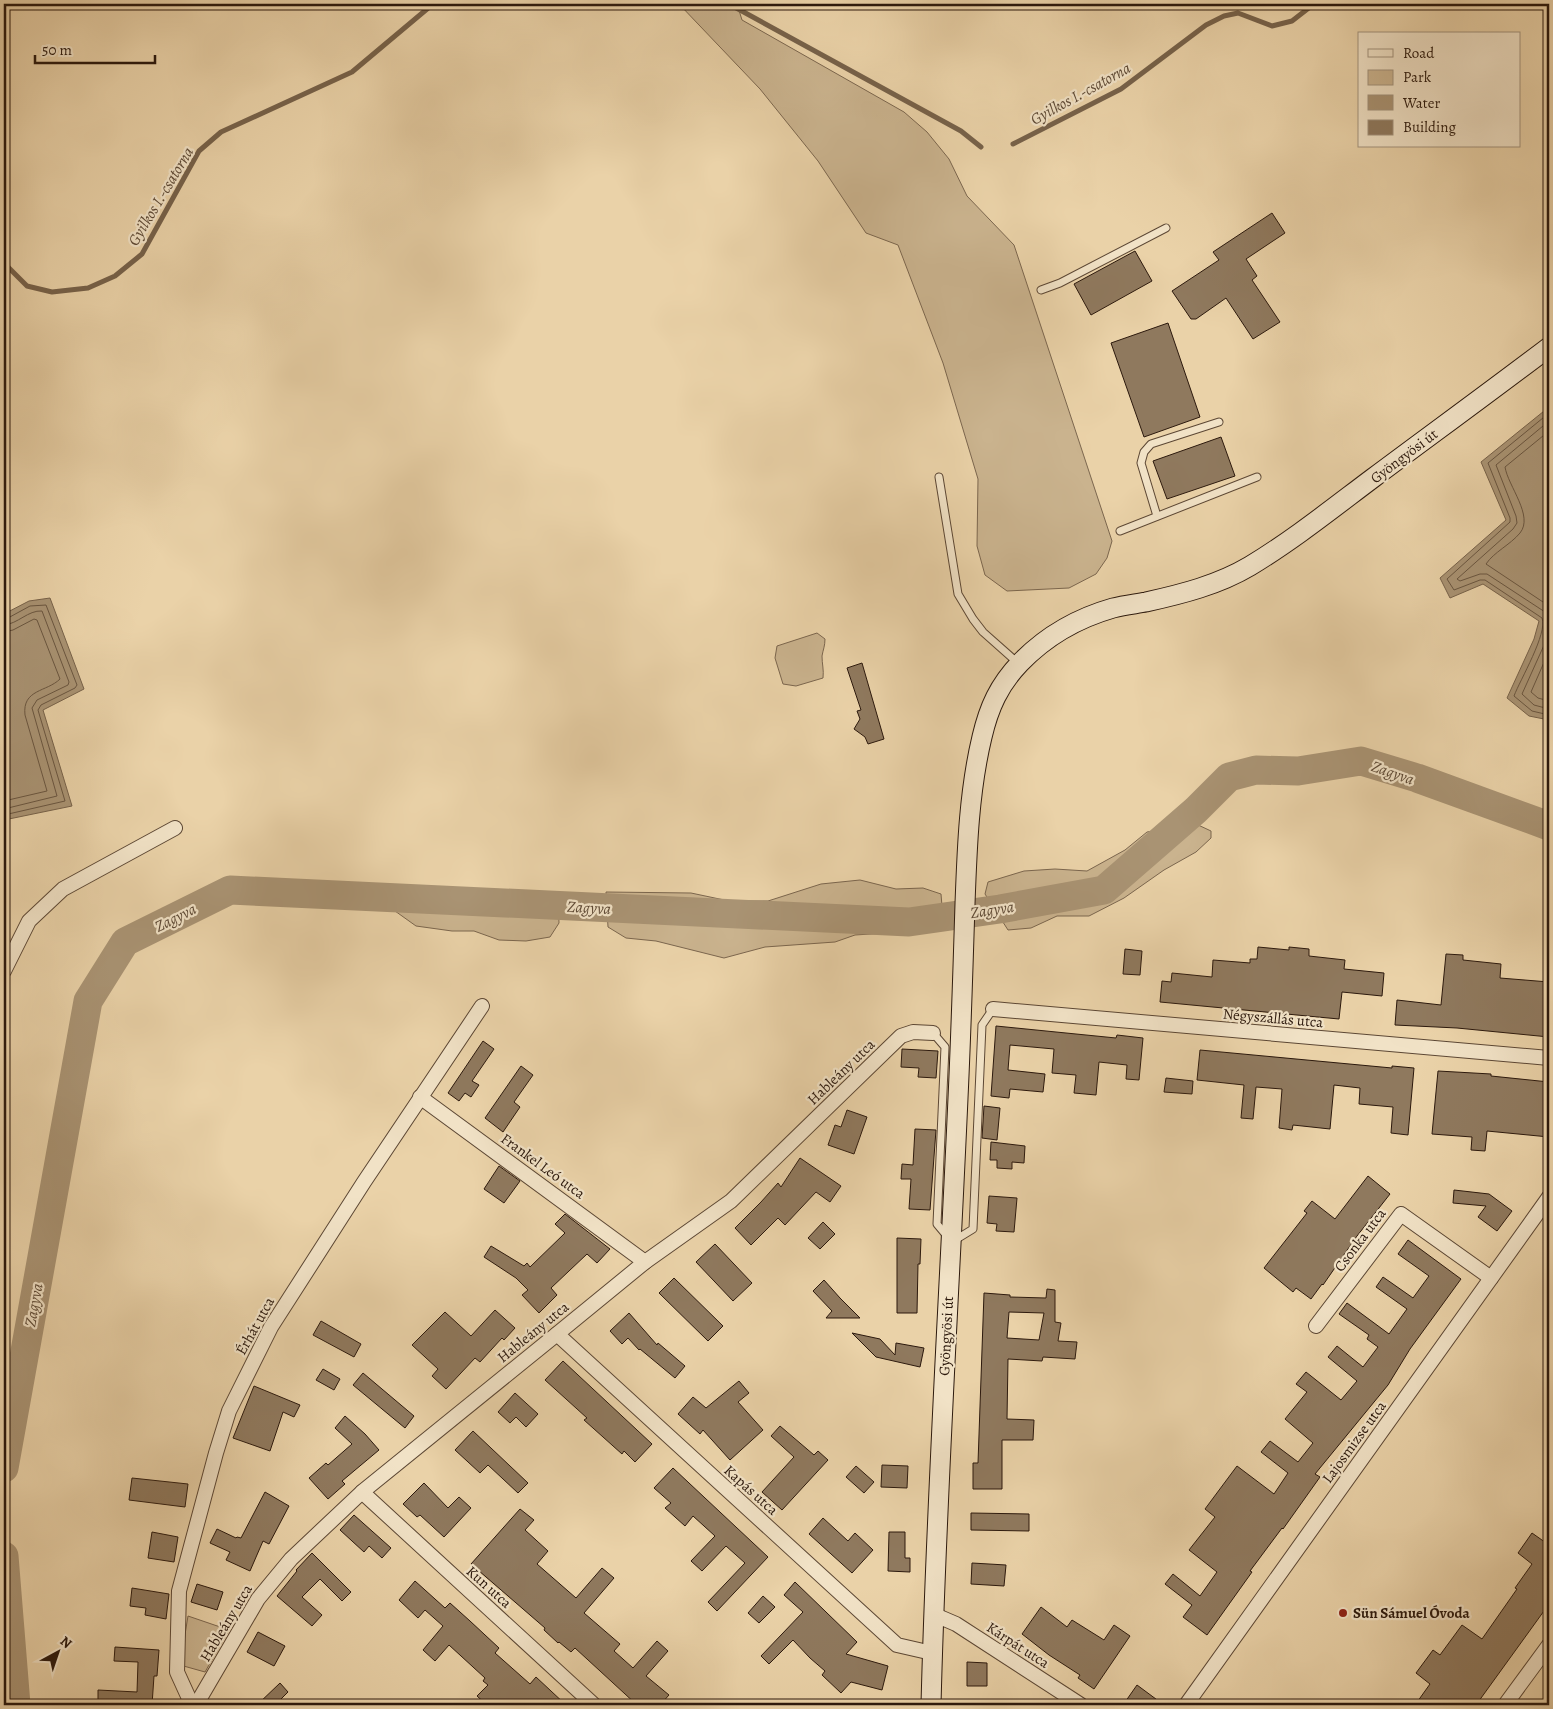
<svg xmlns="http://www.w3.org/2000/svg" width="1553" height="1709" viewBox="0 0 1553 1709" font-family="Alegreya,serif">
	<rect width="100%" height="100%" fill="#ead2a8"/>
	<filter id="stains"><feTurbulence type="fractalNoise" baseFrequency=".004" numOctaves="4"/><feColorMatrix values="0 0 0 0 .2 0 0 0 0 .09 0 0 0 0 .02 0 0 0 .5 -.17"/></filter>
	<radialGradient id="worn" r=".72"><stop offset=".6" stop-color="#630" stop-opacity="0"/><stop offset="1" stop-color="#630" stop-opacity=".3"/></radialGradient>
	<!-- green -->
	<g fill="#cab38e" stroke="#7b664e">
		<polygon points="679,4 737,4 742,20 904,112 927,132 949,159 967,196 1014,245 1112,541 1107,558 1096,574 1069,588 1007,591 985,575 977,546 978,479 943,363 898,245 866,233 818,161 760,89"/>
		<path d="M817,633L825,639C825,646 823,650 822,656C822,664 824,670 823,678L796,686L783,684L775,658L777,646Z"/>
		<polygon points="1196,824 1211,831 1211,838 1196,852 1164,870 1124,898 1089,916 1057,916 1031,928 1008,930 985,894 988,882 1024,871 1055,869 1087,871 1125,850 1147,832"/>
		<polygon points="860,880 896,889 923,888 941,894 942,906 918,931 855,935 835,942 765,947 724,958 656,941 626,938 608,927 606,892 691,893 729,901 768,901 821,884"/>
		<polygon points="401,888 558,895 559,923 550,937 526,941 499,940 474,931 452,931 416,926 395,911"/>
		<polygon points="188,1616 229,1630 205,1672 180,1665"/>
	</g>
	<!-- water -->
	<g fill="#a99373" stroke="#77624a">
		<polygon points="1549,407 1549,720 1529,716 1507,698 1534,639 1539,621 1483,584 1450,598 1440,578 1506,520 1481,462"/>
		<polygon points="50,598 84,689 43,710 72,806 4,820 4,614 29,601"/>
	</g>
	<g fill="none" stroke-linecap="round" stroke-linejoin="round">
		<!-- shore -->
		<g stroke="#6a5640" stroke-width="1">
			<path d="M1549,413L1488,463L1510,518V522L1447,579L1454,590L1480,580H1485L1542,618C1548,633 1520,680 1514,696L1532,711L1549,715"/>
			<polyline points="1549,421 1496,465 1516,516 1517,523 1513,529 1457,579 1460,581 1480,574 1487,574 1545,612 1549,618"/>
			<path d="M1549,431L1505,467C1508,486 1534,516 1520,533C1510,545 1494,552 1486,564L1549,606"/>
			<polyline points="4,618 8,618 30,606 46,605 77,685 75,688 41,705 38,710 65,801 4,815"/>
			<path d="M4,625C18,624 28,610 42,611L69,682L68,685L37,700L32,708L57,796L4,809"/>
			<polyline points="1549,626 1545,643 1522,694 1534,705 1549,709"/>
			<path d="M4,632L13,630L34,619L37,620L60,679C47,692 22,689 25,715L47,791L4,801"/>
			<polyline points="1549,651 1531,692 1538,698 1549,701"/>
		</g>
		<!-- stream -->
		<g stroke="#77624a" stroke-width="5">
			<polyline points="729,4 961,131 981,147"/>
			<polyline points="1013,144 1121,89 1206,25 1224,16 1238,13 1272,26 1292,21 1310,7 1312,4"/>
			<polyline points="4,263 27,286 52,292 88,288 115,276 142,254 199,151 221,132 352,72 433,4"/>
		</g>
		<!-- river -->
		<g stroke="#a99373" stroke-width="29">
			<polyline points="4,1468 88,1001 125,942 230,890 909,922 1000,909 1104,890 1196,810 1229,777 1256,770 1298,771 1361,761 1417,778 1549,826"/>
			<polyline points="4,1556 16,1705"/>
		</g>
	</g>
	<!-- building -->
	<g fill="#8f795e" stroke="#2c190d" fill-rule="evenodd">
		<polygon points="1272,213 1285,233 1246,259 1257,276 1252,280 1280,322 1253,339 1226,298 1196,319 1191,319 1172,291 1219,260 1213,252"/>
		<polygon points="1135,251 1152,281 1091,315 1074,284"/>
		<polygon points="1168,323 1200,417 1144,437 1111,343"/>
		<polygon points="1221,437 1235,476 1167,499 1153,461"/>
		<polygon points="862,663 884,739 868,744 865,737 854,729 860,719 857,711 861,710 847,668"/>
		<polygon points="1258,947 1289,950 1289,947 1309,949 1309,956 1345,960 1344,969 1384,973 1382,996 1342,992 1339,1019 1160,1002 1162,981 1171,982 1172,973 1212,977 1213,960 1250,963 1250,959 1257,959"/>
		<polygon points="1125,949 1142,951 1140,975 1123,974"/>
		<polygon points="1446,954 1463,955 1463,960 1501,964 1500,978 1549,982 1549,1037 1457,1028 1395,1025 1397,1000 1441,1005"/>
		<polygon points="996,1026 1116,1038 1117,1035 1143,1038 1139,1080 1126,1079 1127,1065 1099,1062 1096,1095 1074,1093 1076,1075 1052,1073 1054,1049 1010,1045 1008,1070 1045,1074 1043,1092 1010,1089 1009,1098 991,1096"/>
		<polygon points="483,1041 494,1049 472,1081 479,1085 471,1097 465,1093 459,1101 448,1093"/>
		<polygon points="902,1049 938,1051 936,1078 918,1077 919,1068 901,1067"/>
		<polygon points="1200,1050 1392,1068 1392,1066 1414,1068 1408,1135 1391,1133 1393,1107 1359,1104 1360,1088 1334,1085 1330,1129 1293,1125 1292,1130 1279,1128 1282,1089 1256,1087 1253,1119 1241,1118 1244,1085 1197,1080"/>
		<polygon points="521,1066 533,1075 514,1102 520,1107 503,1132 485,1118"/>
		<polygon points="1438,1071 1491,1074 1491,1076 1549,1082 1549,1137 1487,1131 1485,1151 1471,1150 1472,1137 1432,1134"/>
		<polygon points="1166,1078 1193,1081 1192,1094 1164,1092"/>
		<polygon points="984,1106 1000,1108 997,1140 982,1138"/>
		<polygon points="847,1110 867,1117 854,1154 828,1145 835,1125 841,1127"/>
		<polygon points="915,1129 936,1130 930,1210 909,1209 911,1179 901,1179 902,1164 913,1165"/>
		<polygon points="991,1142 1025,1146 1024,1163 1012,1162 1012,1169 997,1168 997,1160 990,1160"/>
		<polygon points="800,1158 841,1186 830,1202 816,1192 785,1225 778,1218 751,1245 735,1228 761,1202 778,1183 781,1187"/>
		<polygon points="499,1166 520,1181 504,1203 484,1189"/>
		<polygon points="1368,1176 1390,1194 1357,1236 1323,1285 1322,1284 1311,1299 1296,1288 1293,1292 1264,1268 1307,1213 1304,1211 1312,1201 1335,1219"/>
		<polygon points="1454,1190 1489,1194 1512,1211 1497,1231 1478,1217 1486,1206 1453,1203"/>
		<polygon points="989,1196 1017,1198 1014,1232 996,1231 997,1224 987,1223"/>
		<polygon points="565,1214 610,1249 597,1263 587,1254 551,1288 557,1295 539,1313 522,1295 528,1290 516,1278 484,1257 491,1246 524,1266 527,1263 530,1267 565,1233 555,1224"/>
		<polygon points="823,1222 835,1234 820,1249 808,1238"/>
		<polygon points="897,1238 921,1239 920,1264 918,1264 917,1313 897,1313"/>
		<polygon points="1408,1240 1461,1279 1410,1349 1388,1385 1315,1474 1320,1477 1283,1529 1282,1528 1250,1571 1252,1572 1207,1635 1183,1617 1192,1605 1165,1584 1173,1574 1200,1596 1217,1572 1189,1550 1215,1517 1205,1509 1237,1466 1274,1494 1288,1473 1261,1452 1270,1441 1298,1462 1313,1443 1285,1419 1307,1392 1296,1384 1306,1372 1341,1400 1357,1381 1328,1357 1337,1346 1363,1367 1378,1347 1367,1339 1369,1335 1339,1314 1347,1303 1389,1334 1407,1309 1376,1287 1383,1277 1413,1298 1429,1276 1398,1254"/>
		<polygon points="715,1244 752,1283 733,1301 696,1262"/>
		<polygon points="674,1278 723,1326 708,1341 659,1293"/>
		<polygon points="824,1280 840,1298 860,1318 826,1318 832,1311 813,1291"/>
		<path d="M1047,1289L1055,1290V1322L1061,1323L1058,1341L1077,1342L1075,1359L1043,1357L1042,1361L1008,1359L1007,1419L1034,1420L1033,1440H1002V1489H973V1463H978L984,1293L1010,1295V1297L1046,1298ZM1009,1312L1044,1313L1039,1340L1007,1338Z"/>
		<polygon points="495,1310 515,1328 504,1340 502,1338 480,1362 475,1358 446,1389 432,1376 438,1369 412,1345 445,1312 471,1336"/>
		<polygon points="629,1313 657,1345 658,1343 685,1366 675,1378 640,1349 639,1350 628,1338 622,1344 610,1331"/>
		<polygon points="321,1321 361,1344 354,1357 313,1335"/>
		<polygon points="852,1333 880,1339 895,1355 896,1343 924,1348 920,1367 876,1357"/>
		<polygon points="563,1361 652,1444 635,1462 624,1451 622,1454 584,1420 587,1418 545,1380"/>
		<polygon points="323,1369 340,1379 334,1390 316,1380"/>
		<polygon points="363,1373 414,1416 405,1428 353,1385"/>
		<polygon points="739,1381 749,1393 738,1402 763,1430 730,1460 703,1430 700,1434 678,1414 693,1397 706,1408"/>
		<polygon points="254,1386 300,1405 294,1417 283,1412 270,1451 233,1438"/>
		<polygon points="515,1393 538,1414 526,1427 516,1417 510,1423 498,1412"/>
		<polygon points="345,1416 365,1434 379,1450 342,1481 345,1484 328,1499 309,1478 326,1463 328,1465 352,1444 335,1428"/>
		<polygon points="780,1426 814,1455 818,1451 828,1460 782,1510 762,1492 794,1457 771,1436"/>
		<polygon points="473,1431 528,1483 518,1493 488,1465 480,1473 455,1450"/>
		<polygon points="882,1465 908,1466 907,1488 881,1487"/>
		<polygon points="856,1466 874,1482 864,1493 846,1477"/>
		<polygon points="673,1468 768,1557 717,1611 708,1602 745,1563 726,1546 702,1571 691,1561 715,1536 693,1516 685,1526 665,1508 671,1503 654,1488"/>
		<polygon points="132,1478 188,1484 185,1507 129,1500"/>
		<polygon points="424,1483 448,1508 459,1497 471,1508 444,1537 420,1515 417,1517 403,1504"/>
		<polygon points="265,1492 289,1506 269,1544 263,1541 250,1571 226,1560 230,1552 210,1543 217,1529 236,1538 237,1537 241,1538"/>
		<polygon points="520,1509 534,1520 525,1530 548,1551 537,1564 576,1598 602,1568 614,1578 584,1613 620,1644 614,1651 633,1668 657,1641 668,1651 646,1676 669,1695 660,1705 637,1705 575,1648 571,1652 559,1642 558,1643 544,1630 545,1628 471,1564"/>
		<polygon points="971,1513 1029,1514 1029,1531 971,1530"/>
		<polygon points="354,1515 391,1548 382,1558 369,1546 364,1552 340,1530"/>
		<polygon points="823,1518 848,1541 855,1533 873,1550 852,1573 809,1534"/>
		<polygon points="152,1532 178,1537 174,1562 148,1558"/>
		<polygon points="889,1532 905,1532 905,1558 910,1558 910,1572 888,1571"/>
		<polygon points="1532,1533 1549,1545 1549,1604 1476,1705 1415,1705 1430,1684 1416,1673 1433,1650 1440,1655 1462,1625 1482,1639 1517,1589 1515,1588 1532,1564 1518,1553"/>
		<polygon points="312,1553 351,1592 342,1601 320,1579 302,1597 322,1615 312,1626 277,1596 297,1571 296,1570"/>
		<polygon points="972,1563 1006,1565 1004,1586 971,1584"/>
		<polygon points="415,1581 445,1608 450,1603 470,1621 499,1648 495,1653 530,1684 536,1677 566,1705 487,1705 477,1696 488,1685 483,1681 485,1678 449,1645 435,1661 423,1650 443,1626 425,1610 418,1618 399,1600"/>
		<polygon points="795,1582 857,1642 846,1654 888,1666 882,1690 851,1682 841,1693 822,1675 825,1671 810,1658 793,1640 769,1664 761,1656 803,1612 784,1595"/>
		<polygon points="197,1584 223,1592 217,1610 191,1602"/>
		<polygon points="132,1588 169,1594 166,1619 145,1615 146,1608 130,1606"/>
		<polygon points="763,1596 775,1607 759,1623 748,1613"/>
		<polygon points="1041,1607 1067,1627 1072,1620 1104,1640 1114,1625 1130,1636 1094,1689 1078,1678 1080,1675 1049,1655 1022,1634"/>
		<polygon points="258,1632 285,1646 274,1666 247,1652"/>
		<polygon points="115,1647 159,1650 157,1676 154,1676 152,1705 98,1705 98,1690 137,1692 138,1662 114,1661"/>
		<polygon points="967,1662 987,1663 987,1686 967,1686"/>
		<polygon points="280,1683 288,1692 275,1705 257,1705"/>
		<polygon points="1137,1685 1164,1705 1123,1705"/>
	</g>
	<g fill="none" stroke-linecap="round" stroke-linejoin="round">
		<!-- lane casing -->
		<g stroke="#5c4734" stroke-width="9">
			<g id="lane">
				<polyline points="1041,290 1060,283 1166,228"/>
				<polyline points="939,477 958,594 973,619 983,632 1019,664"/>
				<polyline points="1157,516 1141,463 1144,452 1151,444 1219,422"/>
				<polyline points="1120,531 1257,477"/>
				<polyline points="933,1033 945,1047 937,1224 947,1236"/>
				<polyline points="955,1240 973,1229 982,1025 993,1009"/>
			</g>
		</g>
		<!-- street casing -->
		<g stroke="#5c4734" stroke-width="16">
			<g id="street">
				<polyline points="4,971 29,921 63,889 175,828"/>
				<polyline points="993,1009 1549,1058"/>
				<polyline points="420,1097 645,1262"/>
				<polyline points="1316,1326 1401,1214 1491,1278"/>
				<polyline points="557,1334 897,1645 932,1653"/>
				<polyline points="362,1492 594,1705"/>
				<polyline points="935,1615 956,1624 1081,1705"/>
				<polyline points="192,1705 177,1672 179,1591 216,1453 229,1411 271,1327 364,1182 482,1006"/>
				<polyline points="196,1705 258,1599 291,1559 362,1492 557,1334 645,1262 731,1201 901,1036 913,1032 933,1033"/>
				<polyline points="1186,1705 1549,1197"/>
				<polyline points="1505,1705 1549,1645"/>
			</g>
		</g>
		<!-- secondary casing -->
		<g stroke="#2c190d" stroke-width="21">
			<path id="secondary" d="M931,1705C936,1503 949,1301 958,1098C961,1034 963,969 965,904C967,849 969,791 982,737C989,707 999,685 1020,663C1046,636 1078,618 1113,608C1124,605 1135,604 1146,602C1182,594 1218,585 1250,566C1293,540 1333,508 1373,478C1432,434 1491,391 1549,347"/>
		</g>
		<!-- lane -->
		<use href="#lane" stroke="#f1e2c6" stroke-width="7"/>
		<!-- street -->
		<use href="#street" stroke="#f1e2c6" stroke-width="14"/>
		<!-- secondary -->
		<use href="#secondary" stroke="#f1e2c6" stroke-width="19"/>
	</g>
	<!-- markers -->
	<circle fill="#8f2418" stroke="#f1e2c6" stroke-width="2" cx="1343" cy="1613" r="5"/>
	<g text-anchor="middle" stroke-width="4.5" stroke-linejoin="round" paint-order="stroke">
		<!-- street labels -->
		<g font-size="15" fill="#2c190d" stroke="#f1e2c6">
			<text transform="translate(1404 456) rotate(-37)" y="5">Gyöngyösi út</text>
			<text transform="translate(1273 1018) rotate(5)" y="5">Négyszállás utca</text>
			<text transform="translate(841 1072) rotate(-44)" y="5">Hableány utca</text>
			<text transform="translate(543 1166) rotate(36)" y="5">Frankel Leó utca</text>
			<text transform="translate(1360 1240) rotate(-53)" y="5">Csonka utca</text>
			<text transform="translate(255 1326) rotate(-61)" y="5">Érhát utca</text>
			<text transform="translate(533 1332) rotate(-39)" y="5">Hableány utca</text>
			<text transform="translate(946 1336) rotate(-87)" y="5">Gyöngyösi út</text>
			<text transform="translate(1354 1442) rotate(-54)" y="5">Lajosmizse utca</text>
			<text transform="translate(751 1490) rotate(42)" y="5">Kapás utca</text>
			<text transform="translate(489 1587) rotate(42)" y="5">Kun utca</text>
			<text transform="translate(226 1623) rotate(-59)" y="5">Hableány utca</text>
			<text transform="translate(1018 1645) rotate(33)" y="5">Kárpát utca</text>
		</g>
		<!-- poi labels -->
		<g font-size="15" font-weight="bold" fill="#2c190d" stroke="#f1e2c6" text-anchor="start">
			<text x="1353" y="1618">Sün Sámuel Óvoda</text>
		</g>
		<!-- water labels -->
		<g font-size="16" font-style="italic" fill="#5e4a36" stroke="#f1e2c6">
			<text transform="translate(1080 93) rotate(-29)" y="6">Gyilkos I.-csatorna</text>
			<text transform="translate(160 196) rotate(-59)" y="6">Gyilkos I.-csatorna</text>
			<text transform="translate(1393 772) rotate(19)" y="6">Zagyva</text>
			<text transform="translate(589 907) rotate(3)" y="6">Zagyva</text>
			<text transform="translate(992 909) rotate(-9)" y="6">Zagyva</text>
			<text transform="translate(175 917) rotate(-27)" y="6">Zagyva</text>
			<text transform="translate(33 1305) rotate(-80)" y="6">Zagyva</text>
		</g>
	</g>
	<!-- margin -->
	<rect width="1553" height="1709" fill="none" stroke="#ead2a8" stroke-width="20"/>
	<rect x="5" y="5" width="1543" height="1699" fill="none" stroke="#2c190d" stroke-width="2.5"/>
	<rect x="10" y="10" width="1533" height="1689" fill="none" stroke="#2c190d"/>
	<!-- legend -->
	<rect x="1358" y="32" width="162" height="115" fill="#f1e2c6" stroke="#a2927c"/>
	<rect x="1368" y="49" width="25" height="8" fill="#f1e2c6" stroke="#a2927c"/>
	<text x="1403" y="58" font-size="15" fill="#2c190d">Road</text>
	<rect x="1368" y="70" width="25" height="15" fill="#cab38e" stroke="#a2927c"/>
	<text x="1403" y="82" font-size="15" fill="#2c190d">Park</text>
	<rect x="1368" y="95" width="25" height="15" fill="#a99373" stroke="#a2927c"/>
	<text x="1403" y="108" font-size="15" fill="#2c190d">Water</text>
	<rect x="1368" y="120" width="25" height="15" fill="#8f795e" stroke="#a2927c"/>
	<text x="1403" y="132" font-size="15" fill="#2c190d">Building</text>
	<!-- north arrow -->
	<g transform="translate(58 1652) rotate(40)" stroke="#f1e2c6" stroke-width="4" paint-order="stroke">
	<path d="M0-4L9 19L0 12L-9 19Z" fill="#2c190d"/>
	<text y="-8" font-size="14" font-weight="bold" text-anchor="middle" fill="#2c190d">N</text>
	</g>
	<!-- scale -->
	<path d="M35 55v8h120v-8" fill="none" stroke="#2c190d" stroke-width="2.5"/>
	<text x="42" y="55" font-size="15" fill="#2c190d" stroke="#f1e2c6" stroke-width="4" paint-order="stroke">50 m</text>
	<rect width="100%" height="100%" filter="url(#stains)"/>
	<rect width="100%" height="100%" fill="url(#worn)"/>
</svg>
